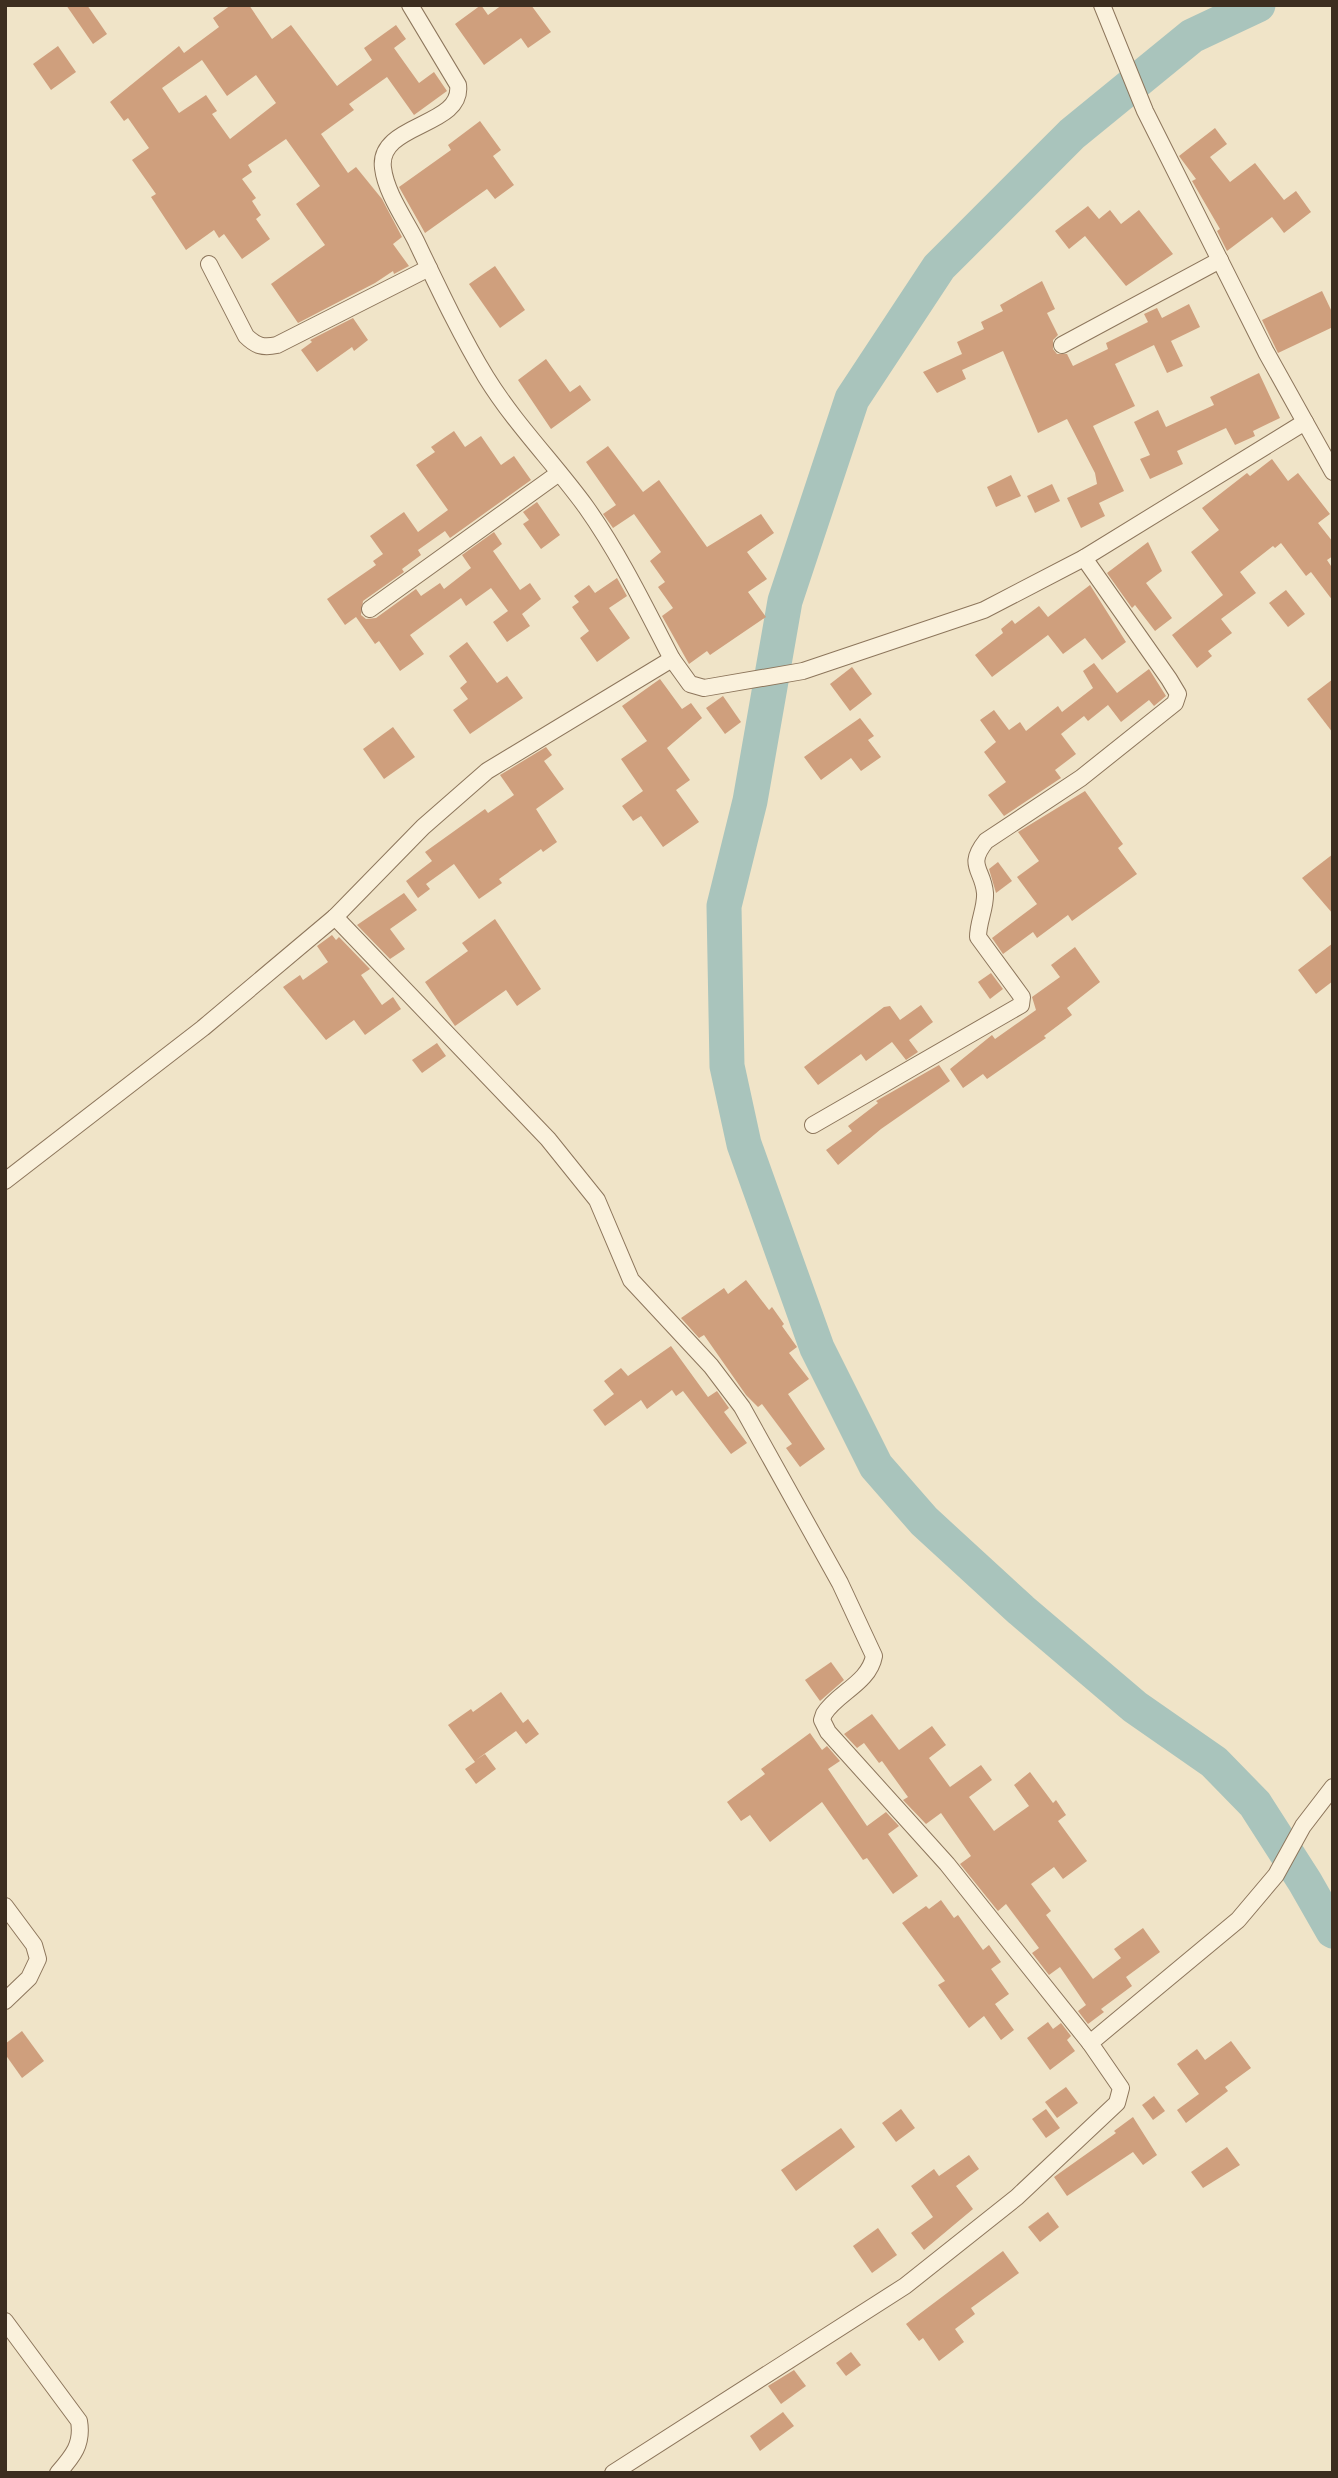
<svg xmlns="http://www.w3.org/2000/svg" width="1338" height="2478" viewBox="0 0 1338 2478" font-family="'Playfair Display',serif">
	<rect width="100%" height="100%" fill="#f0e4c8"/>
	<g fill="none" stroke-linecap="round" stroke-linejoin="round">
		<!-- river -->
		<polyline stroke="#a9c4bc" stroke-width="35" points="1258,5 1192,36 1072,134 939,267 852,399 785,601 750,801 724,906 727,1066 744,1144 817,1348 876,1466 924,1521 1021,1610 1135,1707 1214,1762 1255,1804 1305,1882 1333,1931"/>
	</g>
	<!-- building -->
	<g fill="#cf9f7d" fill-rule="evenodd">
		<polygon points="66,5 87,5 107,34 93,44"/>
		<path d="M231,5H249L272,39L291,25L337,86L372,60L364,48L396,25L406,39L394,48L419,83L434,72L447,91L414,115L387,77L349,104L354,110L321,134L348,173L356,167L382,199L402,237L393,244L409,266L394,274L393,271L375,283L298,323L271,284L325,245L296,204L320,186L286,139L248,165L252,172L242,179L256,198L252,201L261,215L256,219L270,239L242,259L224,234L219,238L214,230L186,250L151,197L156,194L132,160L149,148L128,118L124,121L110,102L179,46L184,53L219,27L213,18ZM202,60L227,96L256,75L276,103L230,139L212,114L217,111L206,95L179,113L162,88Z"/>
		<polygon points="481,5 488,15 502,5 531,5 551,32 528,48 521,38 484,65 455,24"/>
		<polygon points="58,46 76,72 51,90 33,64"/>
		<polygon points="480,121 501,150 493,156 514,185 495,199 487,189 425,233 399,187 451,150 448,145"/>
		<polygon points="1215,128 1227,144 1210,157 1230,182 1255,163 1284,200 1296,191 1311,212 1284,233 1272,217 1227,251 1217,231 1220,229 1192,181 1196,179 1179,156"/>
		<polygon points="1088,206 1099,219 1110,210 1121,224 1139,210 1173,254 1126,286 1085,236 1069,249 1055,231"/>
		<polygon points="495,266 525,310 500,328 469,284"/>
		<polygon points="1042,281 1055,309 1047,313 1058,335 1053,340 1053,349 1057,354 1067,354 1073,366 1108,349 1106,343 1148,322 1144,314 1157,308 1162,318 1189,304 1200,327 1171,341 1183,366 1167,373 1154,345 1115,364 1135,406 1093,426 1124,491 1099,503 1105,516 1081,528 1067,498 1097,484 1095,473 1067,419 1038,433 1003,351 962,370 966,379 937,393 923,372 962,354 957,342 984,329 981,322 1003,311 1000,305"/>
		<polygon points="1322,291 1333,314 1333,327 1278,353 1262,320"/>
		<polygon points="353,318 368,340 354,351 352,347 317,372 301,350 312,342 310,340"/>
		<polygon points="546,359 570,392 580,385 591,400 551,429 518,380"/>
		<polygon points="1259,373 1280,418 1253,431 1255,436 1235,445 1226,428 1177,451 1183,464 1150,479 1140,459 1150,455 1134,422 1158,410 1166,427 1214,405 1210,397"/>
		<polygon points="454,431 465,447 481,436 501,465 514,456 531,480 450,538 445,531 418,550 421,555 402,569 404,572 363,601 361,615 366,619 376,618 416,589 421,596 440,583 444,589 471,568 462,555 494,532 502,544 493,551 520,590 530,583 541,599 522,614 530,626 507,642 493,622 508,611 491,588 466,606 461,598 410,635 424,654 400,671 379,641 375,644 356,617 345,625 327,599 376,565 373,561 383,554 370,536 404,512 418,532 448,510 416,465 435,452 431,447"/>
		<polygon points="608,446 643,492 659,480 707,547 761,514 774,533 747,552 767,579 748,592 766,617 710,655 707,651 689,664 662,616 673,608 658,587 665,582 650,561 661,552 634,514 613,528 603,514 616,505 586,462"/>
		<polygon points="1272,459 1288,481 1298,473 1330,514 1318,523 1333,542 1333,556 1327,560 1333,569 1333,601 1311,572 1306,576 1281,543 1275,548 1273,546 1240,572 1256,593 1221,619 1232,633 1208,651 1212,656 1197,668 1172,635 1223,595 1191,552 1219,530 1202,508 1247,473 1250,476"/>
		<polygon points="1011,475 1021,496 996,507 987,487"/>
		<polygon points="1052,484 1060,501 1035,513 1027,496"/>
		<polygon points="537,502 560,535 541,549 523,524 529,520 523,512"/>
		<polygon points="1148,542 1162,571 1146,583 1172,618 1155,631 1135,605 1132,608 1107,573"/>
		<polygon points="617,578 627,596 609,608 630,638 597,662 580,638 589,631 572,607 579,602 574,596 589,585 595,593"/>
		<polygon points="1090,585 1126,642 1102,660 1085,638 1063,654 1048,635 992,677 975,655 1003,633 1001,629 1012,620 1015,624 1039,606 1048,617"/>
		<polygon points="1286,590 1305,614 1288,627 1269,603"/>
		<polygon points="467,642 497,683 507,676 523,698 470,734 453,710 468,699 460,688 467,682 449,656"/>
		<polygon points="1094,663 1117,693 1149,669 1166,696 1154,706 1149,700 1121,722 1108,705 1088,721 1084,716 1061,734 1076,754 1055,770 1061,778 1004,816 988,795 1006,782 984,752 996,742 980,720 994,710 1009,730 1020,722 1026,731 1058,706 1062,712 1093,688 1083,671"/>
		<polygon points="852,667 872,694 850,711 830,684"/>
		<polygon points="660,679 682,709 691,703 702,718 667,748 690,780 676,790 699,822 663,847 641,816 633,821 622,806 643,791 621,759 647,741 622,706"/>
		<polygon points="1333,679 1333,733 1307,699"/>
		<polygon points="723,696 741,722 725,734 706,708"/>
		<polygon points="860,718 874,736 868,740 881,757 861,771 851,758 821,780 804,757"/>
		<polygon points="393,727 415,757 384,779 363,749"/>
		<polygon points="546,747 552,755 544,761 564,789 536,809 557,842 543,852 541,849 499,879 502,883 479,899 454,864 426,884 430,889 418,898 406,881 432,861 425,852 485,809 488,813 514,795 500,775"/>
		<polygon points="1085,791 1123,844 1118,848 1137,874 1072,921 1068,915 1037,938 1033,932 1003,954 992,938 1037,904 1017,877 1039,861 1018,832"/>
		<polygon points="1333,854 1333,914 1302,878"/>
		<polygon points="998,862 1012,881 996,893 989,869"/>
		<polygon points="404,893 417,910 390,929 405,949 390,959 357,925"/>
		<polygon points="495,919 541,989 517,1006 506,990 455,1026 425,982 468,951 462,943"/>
		<polygon points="332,935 336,940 339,937 370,969 361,975 382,1005 393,997 401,1009 365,1035 354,1020 326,1040 283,987 300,975 303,980 328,962 317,946"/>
		<polygon points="1333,943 1333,981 1316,994 1298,970"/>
		<polygon points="1075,947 1100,982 1067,1008 1072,1015 1044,1036 1046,1038 987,1079 983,1074 963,1088 950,1069 992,1035 995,1039 1036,1010 1032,997 1060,977 1051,965"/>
		<polygon points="991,973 1003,989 990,999 978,982"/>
		<polygon points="921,1005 933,1022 909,1040 918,1052 906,1060 892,1042 866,1061 861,1054 818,1085 804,1067 884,1007 890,1006 900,1020"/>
		<polygon points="437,1043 446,1056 422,1073 412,1060"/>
		<polygon points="939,1065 950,1081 881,1129 838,1165 826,1150 852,1131 848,1126 878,1103 876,1101"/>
		<polygon points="746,1280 769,1310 772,1307 784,1324 782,1326 797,1347 789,1353 809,1379 788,1394 825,1449 800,1467 786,1448 792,1444 762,1404 758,1407 746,1395 704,1335 699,1338 681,1318 724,1288 728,1294"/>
		<polygon points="671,1346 708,1397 717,1391 729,1408 724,1412 747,1443 731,1454 683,1391 676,1396 672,1390 647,1409 641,1400 605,1426 593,1410 614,1394 604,1381 621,1368 628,1376"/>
		<polygon points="831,1662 844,1680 820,1701 805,1680"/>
		<polygon points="501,1692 523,1723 528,1719 539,1734 526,1744 516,1731 476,1760 485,1754 496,1769 476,1784 465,1769 475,1762 448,1725 471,1709 473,1712"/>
		<polygon points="872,1714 899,1750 932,1726 946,1745 929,1758 950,1787 981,1765 992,1780 969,1797 994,1831 1029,1806 1014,1785 1030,1772 1053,1803 1056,1800 1066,1815 1058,1821 1087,1861 1063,1879 1054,1867 1031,1884 1051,1911 1046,1915 1093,1979 1121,1958 1114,1949 1143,1928 1160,1952 1126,1977 1132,1986 1101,2009 1104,2012 1088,2024 1078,2011 1086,2005 1060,1967 1049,1975 1032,1953 1039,1948 1006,1904 998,1911 960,1864 971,1856 941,1813 926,1824 903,1800 908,1797 882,1761 879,1763 864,1743 857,1748 844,1734"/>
		<polygon points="810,1733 822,1750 827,1746 840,1761 828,1769 867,1826 886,1812 899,1826 888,1834 918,1876 893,1894 867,1858 863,1860 822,1802 770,1842 750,1815 741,1821 727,1802 765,1774 761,1769"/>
		<polygon points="941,1900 954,1918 958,1915 983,1950 989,1945 1001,1962 991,1969 1009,1994 995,2004 1014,2030 1001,2040 984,2016 969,2028 938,1985 945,1981 902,1923 926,1906 929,1909"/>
		<polygon points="1048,2022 1053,2029 1061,2023 1071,2036 1067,2040 1075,2051 1050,2070 1027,2038"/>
		<polygon points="22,2031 44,2061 22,2078 5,2054 5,2044"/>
		<polygon points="1231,2041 1251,2068 1225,2087 1228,2091 1186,2123 1177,2110 1199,2094 1177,2064 1197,2049 1205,2060"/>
		<polygon points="1066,2087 1078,2103 1057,2118 1045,2102"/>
		<polygon points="1154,2096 1165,2111 1153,2120 1142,2105"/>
		<polygon points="901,2109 915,2128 896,2142 882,2123"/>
		<polygon points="1046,2109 1060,2128 1046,2138 1032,2119"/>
		<polygon points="1133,2117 1157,2155 1143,2165 1133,2152 1067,2196 1054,2177 1116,2133 1114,2131"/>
		<polygon points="841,2128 855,2147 796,2191 781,2170"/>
		<polygon points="1227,2147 1240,2165 1203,2188 1191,2172"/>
		<polygon points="969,2155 979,2169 956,2186 973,2209 924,2250 911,2233 933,2217 911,2186 934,2169 939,2176"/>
		<polygon points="1048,2212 1059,2227 1040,2242 1028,2227"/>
		<polygon points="878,2228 897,2255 872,2273 853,2246"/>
		<polygon points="1003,2251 1019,2273 971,2308 975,2314 955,2329 964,2342 939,2361 923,2338 919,2341 906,2324"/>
		<polygon points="851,2352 861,2365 846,2376 836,2363"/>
		<polygon points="794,2370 806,2386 781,2404 768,2386"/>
		<polygon points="783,2412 794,2426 760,2451 750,2436"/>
	</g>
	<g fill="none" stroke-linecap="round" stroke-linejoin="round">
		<!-- street casing -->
		<g stroke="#8d765c" stroke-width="18">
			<g id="street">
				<path d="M410,5L458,85C464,127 377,123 383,168C386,193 405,219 416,241C438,287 460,334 486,377C515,424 554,463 586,507C620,555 645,607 672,659"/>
				<polyline points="1102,5 1145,111 1266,352 1305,422"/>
				<path d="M209,264L246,336C256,346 263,348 277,345L429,268"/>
				<polyline points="1062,345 1220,260"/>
				<polyline points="370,609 559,473"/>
				<path d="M335,917L548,1139L597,1200L631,1280L711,1366L742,1407L840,1583L874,1656C869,1683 837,1693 824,1714L822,1720L828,1732L947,1864L1090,2043"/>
				<path d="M813,1125L1021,1005L1022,997L978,937C978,922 986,907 985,893C983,869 966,866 986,841L1081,778L1175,703L1178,694L1169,679L1084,558"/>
				<polyline points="5,1181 203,1028 335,917 423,827 487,771 672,659 690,684 704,688 803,671 984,610 1084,558 1305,422 1333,472"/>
				<polyline points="5,1906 34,1945 38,1959 29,1978 5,2001"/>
				<path d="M5,2321L79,2421C83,2444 73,2456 58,2473"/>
				<polyline points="613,2473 905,2286 1017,2197 1117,2103 1121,2088 1090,2043 1238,1920 1276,1875 1303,1826 1333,1787"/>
			</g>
		</g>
		<!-- street -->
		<use href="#street" stroke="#faf1dc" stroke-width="16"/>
	</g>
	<!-- border -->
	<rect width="1338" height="2478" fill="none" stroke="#3d2e20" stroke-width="14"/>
</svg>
